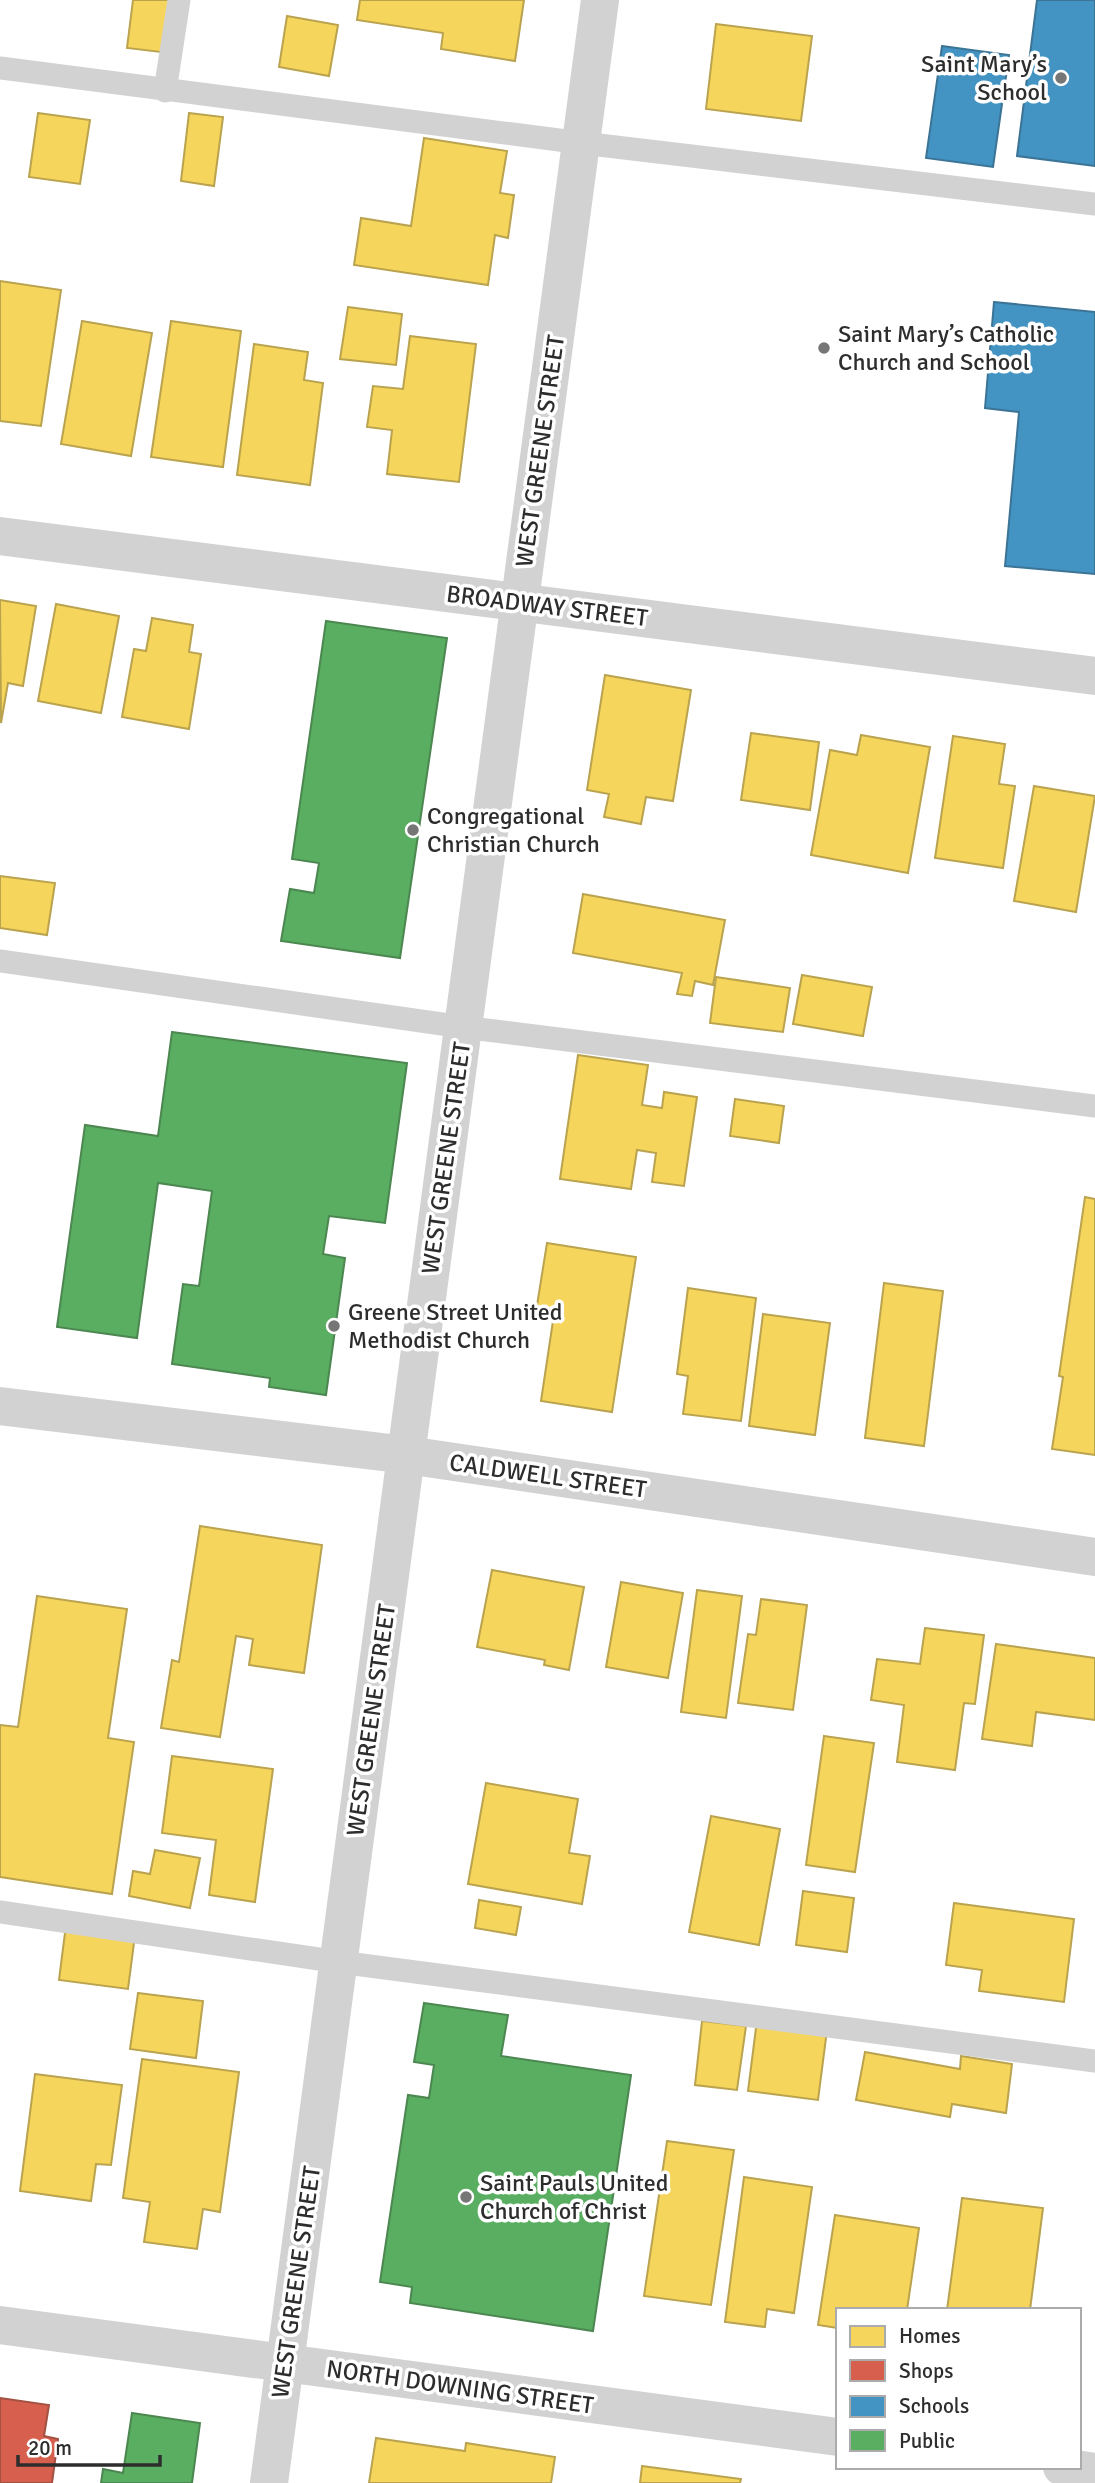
<svg xmlns="http://www.w3.org/2000/svg" width="1095" height="2483" viewBox="0 0 1095 2483" font-family="Signika,sans-serif">
	<rect width="100%" height="100%" fill="#fff"/>
	<!-- homes -->
	<g fill="#f6d55c" stroke="#baa34e" stroke-width="2">
		<polygon points="133,0 176,0 169,53 127,48"/>
		<polygon points="360,0 524,0 515,61 441,49 443,33 357,20"/>
		<polygon points="287,16 338,25 329,76 279,67"/>
		<polygon points="716,24 812,36 801,121 706,109"/>
		<polygon points="38,113 90,120 80,184 29,177"/>
		<polygon points="189,113 223,117 214,186 181,181"/>
		<polygon points="424,138 507,151 500,193 514,195 508,238 495,235 488,285 354,265 361,218 411,226"/>
		<polygon points="0,281 61,290 41,426 0,421"/>
		<polygon points="348,307 402,314 396,365 340,359"/>
		<polygon points="82,321 152,333 131,456 61,444"/>
		<polygon points="171,321 241,331 223,467 151,457"/>
		<polygon points="410,336 476,344 459,482 387,474 392,430 367,427 373,386 403,389"/>
		<polygon points="254,344 308,352 304,380 323,383 310,485 237,475"/>
		<polygon points="0,600 36,606 23,686 8,683 1,723"/>
		<polygon points="56,604 119,616 101,713 38,701"/>
		<polygon points="152,618 193,625 189,652 201,654 189,729 122,717 134,649 146,651"/>
		<polygon points="605,675 691,690 673,801 646,797 641,824 604,817 609,794 587,790"/>
		<polygon points="751,733 819,742 810,810 741,800"/>
		<polygon points="861,735 930,747 908,873 811,855 830,750 857,755"/>
		<polygon points="953,736 1005,744 999,784 1015,786 1003,868 935,858"/>
		<polygon points="1034,786 1095,796 1076,912 1014,901"/>
		<polygon points="0,876 55,883 47,935 0,928"/>
		<polygon points="583,894 725,920 713,985 695,981 692,996 677,994 682,973 573,953"/>
		<polygon points="802,975 872,987 863,1036 793,1024"/>
		<polygon points="716,977 790,988 783,1032 710,1023"/>
		<polygon points="578,1055 648,1065 642,1105 662,1108 664,1092 697,1097 684,1186 652,1182 656,1153 637,1150 631,1189 560,1179"/>
		<polygon points="735,1099 784,1106 779,1143 730,1136"/>
		<polygon points="1085,1197 1095,1199 1095,1455 1052,1449 1063,1377 1059,1376"/>
		<polygon points="547,1243 636,1257 612,1412 541,1401 553,1321 535,1318"/>
		<polygon points="884,1283 943,1291 924,1446 865,1438"/>
		<polygon points="688,1288 756,1298 741,1421 683,1414 688,1376 677,1374"/>
		<polygon points="763,1314 830,1323 815,1435 749,1426"/>
		<polygon points="200,1526 322,1545 304,1673 249,1665 253,1639 236,1636 220,1737 161,1728 172,1660 179,1662"/>
		<polygon points="492,1570 584,1587 569,1670 544,1665 545,1660 477,1647"/>
		<polygon points="621,1582 683,1593 668,1678 606,1667"/>
		<polygon points="697,1590 742,1596 726,1718 681,1712"/>
		<polygon points="37,1596 127,1609 108,1738 134,1742 112,1894 0,1877 0,1725 18,1727"/>
		<polygon points="761,1599 807,1605 793,1710 738,1703 748,1634 756,1635"/>
		<polygon points="925,1628 984,1635 975,1704 964,1703 955,1770 897,1762 904,1705 871,1700 877,1659 920,1664"/>
		<polygon points="996,1644 1095,1658 1095,1720 1036,1712 1032,1746 982,1739"/>
		<polygon points="824,1736 874,1743 855,1872 806,1865"/>
		<polygon points="172,1756 273,1769 255,1902 209,1895 216,1840 162,1833"/>
		<polygon points="486,1783 578,1799 569,1853 590,1856 582,1904 468,1884"/>
		<polygon points="711,1816 780,1829 759,1945 689,1932"/>
		<polygon points="155,1850 200,1858 190,1908 129,1896 133,1871 150,1874"/>
		<polygon points="803,1891 854,1898 847,1952 796,1945"/>
		<polygon points="479,1900 521,1907 516,1935 475,1928"/>
		<polygon points="954,1903 1074,1919 1064,2002 979,1991 982,1970 946,1965"/>
		<polygon points="66,1925 135,1935 128,1989 59,1980"/>
		<polygon points="138,1993 203,2001 196,2058 130,2049"/>
		<polygon points="757,2020 827,2030 818,2100 748,2091"/>
		<polygon points="702,2021 746,2026 737,2090 695,2085"/>
		<polygon points="865,2052 960,2069 961,2056 1012,2064 1006,2113 952,2104 950,2117 856,2100"/>
		<polygon points="142,2059 239,2072 220,2212 203,2209 197,2249 144,2242 150,2202 123,2198"/>
		<polygon points="35,2074 122,2085 111,2165 96,2164 91,2201 20,2191"/>
		<polygon points="667,2141 734,2150 711,2305 644,2296"/>
		<polygon points="744,2177 812,2187 794,2313 767,2309 765,2327 725,2322"/>
		<polygon points="962,2198 1043,2208 1030,2310 947,2310"/>
		<polygon points="835,2215 919,2228 907,2310 838,2310 838,2328 818,2325"/>
		<polygon points="376,2438 465,2451 466,2443 555,2457 551,2483 369,2483"/>
		<polygon points="642,2466 741,2479 740,2483 640,2483"/>
	</g>
	<!-- shops -->
	<polygon fill="#d6604d" stroke="#a35143" stroke-width="2" points="0,2398 49,2405 44,2436 58,2439 52,2483 0,2483"/>
	<!-- schools -->
	<g fill="#4393c3" stroke="#3c7496" stroke-width="2">
		<polygon points="1037,0 1095,0 1095,166 1017,156"/>
		<polygon points="942,46 1009,55 993,167 926,158"/>
		<polygon points="994,302 1095,312 1095,574 1005,566 1019,412 985,408"/>
	</g>
	<!-- public -->
	<g fill="#5aae61" stroke="#4c8751" stroke-width="2">
		<polygon points="326,621 447,638 400,958 281,941 290,889 314,893 319,863 292,859"/>
		<polygon points="172,1032 407,1063 385,1223 329,1216 323,1254 345,1258 326,1395 269,1387 270,1378 172,1364 183,1284 199,1286 212,1191 158,1183 137,1338 57,1327 85,1125 158,1136"/>
		<polygon points="424,2003 508,2015 501,2056 631,2075 593,2331 410,2303 412,2287 380,2282 408,2095 429,2098 434,2065 414,2062"/>
		<polygon points="132,2413 200,2423 192,2483 101,2483 103,2469 123,2473"/>
	</g>
	<g fill="none" stroke-linecap="round" stroke-linejoin="round">
		<!-- service -->
		<g stroke="#d2d2d2" stroke-width="23">
			<polyline points="0,68 582,143 1095,204"/>
			<polyline points="165,91 179,0"/>
			<polyline points="0,961 463,1027 1095,1106"/>
			<polyline points="0,1912 339,1962 1095,2061"/>
		</g>
		<!-- minor -->
		<g stroke="#d2d2d2" stroke-width="38">
			<polyline points="0,1406 407,1455 1095,1557"/>
			<polyline points="0,2325 838,2437"/>
			<polyline points="1062,2467 1095,2472"/>
			<polyline points="269,2483 600,0"/>
		</g>
		<!-- tertiary -->
		<polyline stroke="#d2d2d2" stroke-width="38" points="0,536 1095,676"/>
	</g>
	<!-- markers -->
	<g fill="#767676" stroke="#fff" stroke-width="2.5">
		<circle cx="1061" cy="78" r="7"/>
		<circle cx="824" cy="348" r="7"/>
		<circle cx="413" cy="830" r="7"/>
		<circle cx="334" cy="1326" r="7"/>
		<circle cx="466" cy="2197" r="7"/>
	</g>
	<g text-anchor="middle" stroke-width="7" stroke-linejoin="round" paint-order="stroke">
		<!-- poi labels -->
		<g font-size="24" fill="#2d2d2d" stroke="#fff" text-anchor="start">
			<text x="1047" y="72" text-anchor="end">Saint Mary’s<tspan x="1047" dy="28">School</tspan></text>
			<text x="838" y="342">Saint Mary’s Catholic<tspan x="838" dy="28">Church and School</tspan></text>
			<text x="427" y="824">Congregational<tspan x="427" dy="28">Christian Church</tspan></text>
			<text x="348" y="1320">Greene Street United<tspan x="348" dy="28">Methodist Church</tspan></text>
			<text x="480" y="2191">Saint Pauls United<tspan x="480" dy="28">Church of Christ</tspan></text>
		</g>
		<!-- street labels -->
		<g font-size="24" fill="#2d2d2d" stroke="#fff">
			<text transform="translate(540 451) rotate(-82)" y="8">WEST GREENE STREET</text>
			<text transform="translate(547 606) rotate(7)" y="8">BROADWAY STREET</text>
			<text transform="translate(446 1158) rotate(-82)" y="8">WEST GREENE STREET</text>
			<text transform="translate(548 1476) rotate(8)" y="8">CALDWELL STREET</text>
			<text transform="translate(371 1720) rotate(-82)" y="8">WEST GREENE STREET</text>
			<text transform="translate(296 2282) rotate(-82)" y="8">WEST GREENE STREET</text>
			<text transform="translate(460 2387) rotate(8)" y="8">NORTH DOWNING STREET</text>
		</g>
	</g>
	<!-- legend -->
	<rect x="836" y="2308" width="245" height="161" fill="#ffffff" stroke="#ababab" stroke-width="2"/>
	<rect x="850" y="2326" width="35" height="21" fill="#f6d55c" stroke="#ababab" stroke-width="2"/>
	<text x="899" y="2343" font-size="21" fill="#2d2d2d">Homes</text>
	<rect x="850" y="2360" width="35" height="21" fill="#d6604d" stroke="#ababab" stroke-width="2"/>
	<text x="899" y="2378" font-size="21" fill="#2d2d2d">Shops</text>
	<rect x="850" y="2396" width="35" height="21" fill="#4393c3" stroke="#ababab" stroke-width="2"/>
	<text x="899" y="2413" font-size="21" fill="#2d2d2d">Schools</text>
	<rect x="850" y="2430" width="35" height="21" fill="#5aae61" stroke="#ababab" stroke-width="2"/>
	<text x="899" y="2448" font-size="21" fill="#2d2d2d">Public</text>
	<!-- scale -->
	<path d="M18 2455v10h142v-10" fill="none" stroke="#2d2d2d" stroke-width="3.5"/>
	<text x="28" y="2455" font-size="21" fill="#2d2d2d" stroke="#ffffff" stroke-width="5" paint-order="stroke">20 m</text>
</svg>
